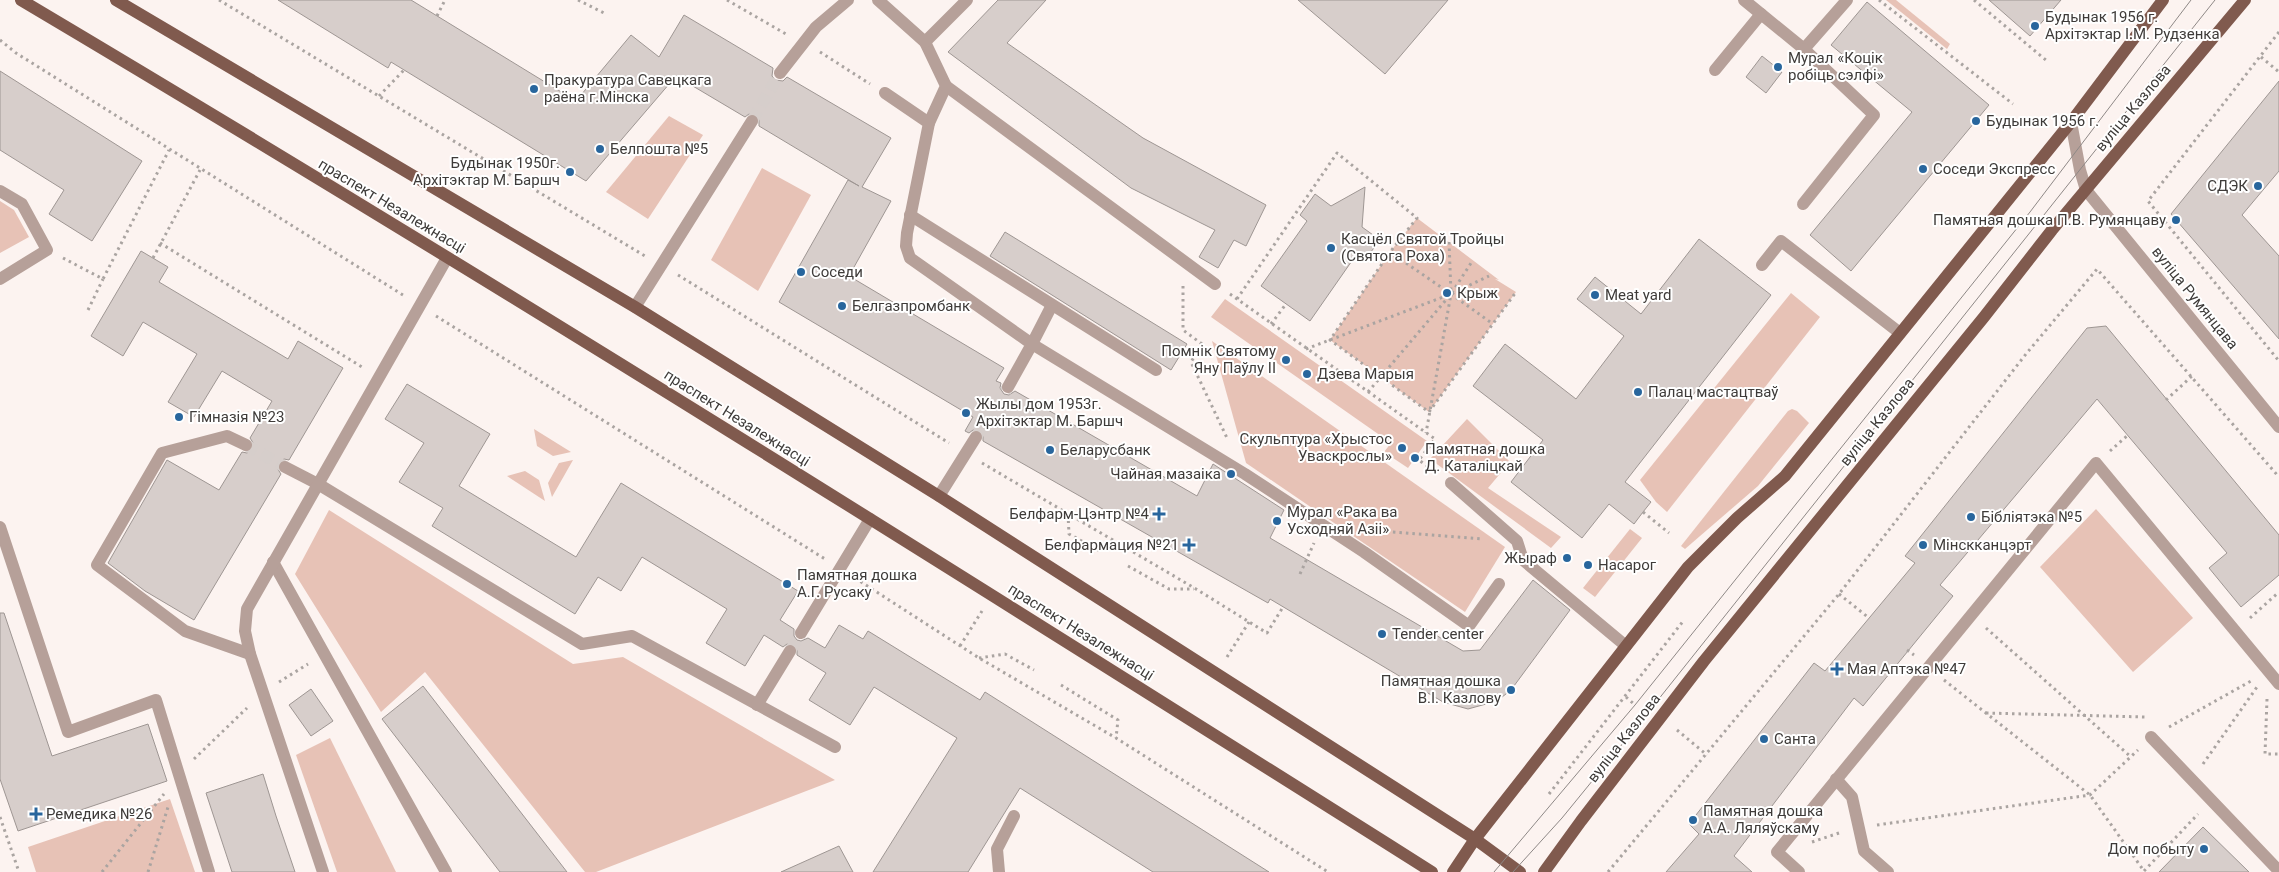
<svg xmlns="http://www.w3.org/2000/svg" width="2279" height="872" viewBox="0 0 2279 872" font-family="Roboto,sans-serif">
	<rect width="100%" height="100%" fill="#fcf3f0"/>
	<!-- green -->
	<g fill="#e7c2b6">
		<polygon points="1886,0 1896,0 1950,44 1947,49"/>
		<polygon points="669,116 703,135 648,219 606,192"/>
		<polygon points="762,168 811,195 758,291 711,260"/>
		<polygon points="0,201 14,210 29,237 0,253"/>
		<polygon points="1417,218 1499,280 1495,279 1516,292 1429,412 1330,340 1390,252"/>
		<polygon points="1791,293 1820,317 1667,512 1656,502 1640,480"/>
		<polygon points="1225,299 1427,441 1408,468 1384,452 1391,443 1211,317"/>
		<polygon points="1212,341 1505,547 1465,612 1246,463"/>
		<polygon points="1792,409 1797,411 1809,423 1758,486 1685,549 1681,546 1788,411"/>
		<polygon points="1467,419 1510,462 1488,488 1561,537 1551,548 1430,459"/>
		<polygon points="534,429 571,452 553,456 537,446"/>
		<polygon points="573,460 552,497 548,483 559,463"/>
		<polygon points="525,471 539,480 545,501 507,476"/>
		<polygon points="2096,509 2193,618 2133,672 2040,567"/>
		<polygon points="329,510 573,664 623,657 835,780 596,872 585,872 425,672 381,712 295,574"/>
		<polygon points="1630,529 1642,538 1595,597 1583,588"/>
		<polygon points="330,738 396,872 337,872 296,755"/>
		<polygon points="170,799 195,872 36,872 28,847"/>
	</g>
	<!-- building -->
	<g fill="#d7cecb" stroke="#9e9693">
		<polygon points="278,0 411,0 576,101 631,35 659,57 684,15 773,68 772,76 775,80 783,81 787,77 891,138 862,187 891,201 849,276 1004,368 996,381 1001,383 1000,388 1004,394 1009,395 1015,391 1197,496 1213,464 1284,510 1270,538 1463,651 1480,650 1533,580 1570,610 1511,690 1497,701 1468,709 1443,702 1270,599 1268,603 983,441 983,434 980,430 973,430 969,433 965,431 973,417 779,302 848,180 859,186 759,126 759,118 756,114 749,114 745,117 676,76 586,181 391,62 388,68"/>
		<polygon points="998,0 1046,0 1007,43 1143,138 1266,205 1246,246 1234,240 1218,268 1199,257 1215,230 1131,188 948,52"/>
		<polygon points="1298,0 1448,0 1385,74"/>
		<polygon points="1989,0 2061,0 2030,36"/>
		<polygon points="1867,2 1989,105 1851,271 1810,235 1912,112 1831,45"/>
		<polygon points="1762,56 1782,72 1766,93 1746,77"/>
		<polygon points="0,71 142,161 92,241 49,214 64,190 0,150"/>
		<polygon points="2279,81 2279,171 2242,215 2279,256 2279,339 2171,214"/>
		<polygon points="1365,187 1362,227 1380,240 1364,261 1356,255 1310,321 1261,286 1307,221 1300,215 1315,194 1331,206"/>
		<polygon points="1005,232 1187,344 1171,370 990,256"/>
		<polygon points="1699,239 1771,295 1625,482 1651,502 1643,512 1634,524 1609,504 1582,538 1511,482 1543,440 1473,386 1505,344 1576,399 1624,336 1577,299 1595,277 1641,314"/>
		<polygon points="141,251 168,267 159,282 288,359 298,341 343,368 289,460 284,459 278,463 277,468 281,474 194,620 145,591 108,563 167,460 219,490 242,452 247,453 253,449 254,444 250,438 272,401 222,371 194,417 168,402 197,354 143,322 123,356 91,336"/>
		<polygon points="2106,326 2279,535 2279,575 2241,607 2209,568 2227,553 2097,399 1940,585 1953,596 1863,706 1854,698 1734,856 1752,872 1666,872 1699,834 1689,824 1814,663 1825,671 1915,563 1905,556 2087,328"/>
		<polygon points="407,384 490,434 459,486 576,557 621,483 798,591 780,620 794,629 794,636 797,640 801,641 808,638 825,648 839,625 863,639 868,631 980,700 985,692 1269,872 1153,872 1020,788 968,872 873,872 957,738 874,687 850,725 809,700 826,673 797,655 797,648 794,644 787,644 783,647 764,635 745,666 706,643 727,609 642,557 621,591 598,577 575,614 432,526 443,508 399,482 424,443 385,419"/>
		<polygon points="0,613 4,613 52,756 148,724 167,781 18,831 0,779"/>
		<polygon points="423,686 567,872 500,872 382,719"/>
		<polygon points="311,689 333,721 311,736 289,705"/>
		<polygon points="263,774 276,816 295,872 232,872 206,793"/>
		<polygon points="2203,827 2249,872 2159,872"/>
		<polygon points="839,846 853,872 781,872"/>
	</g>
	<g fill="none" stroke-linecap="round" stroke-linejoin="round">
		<!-- minor-tunnel -->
		<g stroke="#d6cecb" stroke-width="12" stroke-dasharray="12 6" stroke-linecap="butt">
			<polyline points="752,121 780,73"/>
			<polyline points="976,437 1008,387"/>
			<polyline points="246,445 285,467"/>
			<polyline points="790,651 801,633"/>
		</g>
		<!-- path -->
		<g stroke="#aaa4a1" stroke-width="3" stroke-dasharray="2.5 4" stroke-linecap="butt">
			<polyline points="219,0 645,256"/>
			<polyline points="578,0 606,14"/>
			<polyline points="727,0 786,34"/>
			<polyline points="1879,0 2013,104"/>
			<polyline points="1974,0 2047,61"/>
			<polyline points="437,16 445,0"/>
			<polyline points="2279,32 2148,201 2279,361"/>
			<polyline points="0,40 16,53 403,295"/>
			<polyline points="820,52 870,84"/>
			<polyline points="2261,57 2279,72"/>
			<polyline points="379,96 404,70"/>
			<polyline points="1449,242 1451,293"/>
			<polyline points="160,243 362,367"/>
			<polyline points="1390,252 1451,294 1426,433"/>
			<polyline points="63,258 103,279 169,150"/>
			<polyline points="153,258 200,170"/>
			<polyline points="678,275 949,443"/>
			<polyline points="1183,286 1183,330 1202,344 1191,362 1228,440"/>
			<polyline points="1230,294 1435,439 1419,460 1436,473"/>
			<polyline points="1451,294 1493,324"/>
			<polyline points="1237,299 1337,153 1417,218 1390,252 1330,340 1429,412 1516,292"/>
			<polyline points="88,310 103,279"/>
			<polyline points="436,316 825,559"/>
			<polyline points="1271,324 1286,304"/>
			<polyline points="1306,349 1451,294 1489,276"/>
			<polyline points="1368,392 1451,294 1473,260"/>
			<polyline points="2166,400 2192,376"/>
			<polyline points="2110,451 2128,435"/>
			<polyline points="982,463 1196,589 1267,633 1283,607"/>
			<polyline points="1643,512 1669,533"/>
			<polyline points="1068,514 1069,534 1100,551"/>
			<polyline points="1367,530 1483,539"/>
			<polyline points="1128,566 1169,589 1194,589"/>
			<polyline points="1300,574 1314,543"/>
			<polyline points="855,578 979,658 1116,738 1328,872"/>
			<polyline points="1839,594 1869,618"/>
			<polyline points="2250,618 2279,592"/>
			<polyline points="1986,628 2131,757"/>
			<polyline points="960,646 982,611"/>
			<polyline points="1907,650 1914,655"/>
			<polyline points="1227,657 1249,622"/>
			<polyline points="979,658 1005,654 1034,670"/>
			<polyline points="1944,680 2090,795 2144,871"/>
			<polyline points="279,682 308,664"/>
			<polyline points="1061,685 1118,720 1116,738"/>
			<polyline points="1626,697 1635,705"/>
			<polyline points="2267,699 2265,754 2279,754"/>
			<polyline points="1986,713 2145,717"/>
			<polyline points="2169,727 2251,681"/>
			<polyline points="1677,730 1707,755"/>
			<polyline points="194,759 247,708"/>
			<polyline points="2203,764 2257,687"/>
			<polyline points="1549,794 1684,620"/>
			<polyline points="0,817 19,872"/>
			<polyline points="1877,825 2090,795 2138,750"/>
			<polyline points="1812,842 1839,833"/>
			<polyline points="2144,871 2198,814"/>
			<polyline points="102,872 164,794"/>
			<polyline points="148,872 168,807"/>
			<polyline points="1608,872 1839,594 2026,354 2097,269 2279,477"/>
		</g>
		<!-- minor -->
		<g stroke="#b6a099" stroke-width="12">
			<polyline points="878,0 925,42 946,86 929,123"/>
			<polyline points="1744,0 1804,49 1847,0"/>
			<polyline points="925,42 967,0"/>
			<polyline points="1715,70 1761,14"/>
			<polyline points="780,73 816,27 848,0"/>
			<polyline points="946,86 1215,284"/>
			<polyline points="885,93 929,123 907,233 906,246 910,258 1032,344 1008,387"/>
			<polyline points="2071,122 2080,170 2086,190 2279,427"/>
			<polyline points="0,191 22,204 47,250 0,279"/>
			<polyline points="1803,204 1874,115 1804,49"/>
			<polyline points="910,215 1156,370"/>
			<polyline points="1762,265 1781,241 1900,333"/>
			<polyline points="1052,305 1032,344 1245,474 1364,552 1469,626 1499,584"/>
			<polyline points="635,307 752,121"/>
			<polyline points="246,445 227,436 162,453 97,565 185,631 250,654"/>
			<polyline points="285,467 318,484 582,644 632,636 835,747"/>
			<polyline points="1451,483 1517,541 1523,560 1626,646"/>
			<polyline points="939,496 976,437"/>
			<polyline points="0,527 68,732 156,700 209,872"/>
			<polyline points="273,562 446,872"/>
			<polyline points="801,633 870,519"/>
			<polyline points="757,705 790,651"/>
			<polyline points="2151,737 2279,871"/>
			<polyline points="1836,779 1852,797 1864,851 1888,872"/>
			<polyline points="323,872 250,654 245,631 247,609 447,258"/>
			<polyline points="999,872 997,849 1014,816"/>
			<polyline points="1799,872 1777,852 2096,463 2279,684"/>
		</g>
		<!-- major -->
		<g stroke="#805a4e" stroke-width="12">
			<path d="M21,0C496,282 964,577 1432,872"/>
			<polyline points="116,0 635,307 939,496 1475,839 1520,872"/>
			<polyline points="1453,872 1475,839 1688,567 1737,518 1785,476 2071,122 2163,0"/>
			<polyline points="1544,872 1581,821 1704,661 1984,317 2052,230 2245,0"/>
		</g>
		<!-- tram -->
		<g stroke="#8e8886" stroke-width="1">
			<polyline points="1494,872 1635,705 2030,212 2191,0"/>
			<polyline points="1513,872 1562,818 1646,715 2215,0"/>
		</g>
	</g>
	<!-- markers -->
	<g fill="#28669d" stroke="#fff" stroke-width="2">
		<circle cx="2035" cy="26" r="5"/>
		<circle cx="1778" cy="67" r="5"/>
		<circle cx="534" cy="89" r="5"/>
		<circle cx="1976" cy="121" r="5"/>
		<circle cx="600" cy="149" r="5"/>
		<circle cx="1923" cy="169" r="5"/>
		<circle cx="570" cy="172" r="5"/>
		<circle cx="2258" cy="186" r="5"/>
		<circle cx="2176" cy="220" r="5"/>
		<circle cx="1331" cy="248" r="5"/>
		<circle cx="801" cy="272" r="5"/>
		<circle cx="1447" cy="293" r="5"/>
		<circle cx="1595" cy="295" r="5"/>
		<circle cx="842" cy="306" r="5"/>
		<circle cx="1286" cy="360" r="5"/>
		<circle cx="1307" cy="374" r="5"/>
		<circle cx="1638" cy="392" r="5"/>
		<circle cx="966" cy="413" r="5"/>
		<circle cx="179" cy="417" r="5"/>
		<circle cx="1402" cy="448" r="5"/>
		<circle cx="1050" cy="450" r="5"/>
		<circle cx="1415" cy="458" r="5"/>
		<circle cx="1231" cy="474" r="5"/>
		<path d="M1156.5 506.5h5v5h5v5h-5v5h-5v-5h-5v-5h5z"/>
		<circle cx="1971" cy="517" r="5"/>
		<circle cx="1277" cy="521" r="5"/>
		<path d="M1186.5 537.5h5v5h5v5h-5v5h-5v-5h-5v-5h5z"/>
		<circle cx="1923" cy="545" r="5"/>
		<circle cx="1567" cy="558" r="5"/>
		<circle cx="1588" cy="565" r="5"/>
		<circle cx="787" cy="584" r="5"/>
		<circle cx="1382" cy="634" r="5"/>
		<path d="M1834.5 661.5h5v5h5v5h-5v5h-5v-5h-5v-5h5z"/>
		<circle cx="1511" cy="690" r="5"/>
		<circle cx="1764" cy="739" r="5"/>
		<path d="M33.5 806.5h5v5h5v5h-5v5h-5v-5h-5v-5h5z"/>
		<circle cx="1693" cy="820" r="5"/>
		<circle cx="2204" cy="849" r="5"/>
	</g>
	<g text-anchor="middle" stroke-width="4" stroke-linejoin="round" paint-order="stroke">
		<!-- poi labels -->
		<g font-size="15" fill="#3e3b39" stroke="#fff" text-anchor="start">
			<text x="2045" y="22">Будынак 1956 г.<tspan x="2045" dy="17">Архітэктар І.М. Рудзенка</tspan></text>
			<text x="1788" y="63">Мурал «Коцік<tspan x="1788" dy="17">робіць сэлфі»</tspan></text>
			<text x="544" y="85">Пракуратура Савецкага<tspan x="544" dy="17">раёна г.Мінска</tspan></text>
			<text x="1986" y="126">Будынак 1956 г.</text>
			<text x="610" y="154">Белпошта №5</text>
			<text x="560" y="168" text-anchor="end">Будынак 1950г.<tspan x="560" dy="17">Архітэктар М. Баршч</tspan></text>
			<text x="1933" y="174">Соседи Экспресс</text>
			<text x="2248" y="191" text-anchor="end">СДЭК</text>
			<text x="2166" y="225" text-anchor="end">Памятная дошка П.В. Румянцаву</text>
			<text x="1341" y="244">Касцёл Святой Тройцы<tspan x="1341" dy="17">(Святога Роха)</tspan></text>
			<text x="811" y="277">Соседи</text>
			<text x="1457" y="298">Крыж</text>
			<text x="1605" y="300">Meat yard</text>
			<text x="852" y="311">Белгазпромбанк</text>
			<text x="1276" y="356" text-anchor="end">Помнік Святому<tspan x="1276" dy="17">Яну Паўлу II</tspan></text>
			<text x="1317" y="379">Дзева Марыя</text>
			<text x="1648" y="397">Палац мастацтваў</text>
			<text x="976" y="409">Жылы дом 1953г.<tspan x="976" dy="17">Архітэктар М. Баршч</tspan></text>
			<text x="189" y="422">Гімназія №23</text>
			<text x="1392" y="444" text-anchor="end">Скульптура «Хрыстос<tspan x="1392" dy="17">Уваскрослы»</tspan></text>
			<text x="1425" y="454">Памятная дошка<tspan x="1425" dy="17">Д. Каталіцкай</tspan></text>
			<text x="1060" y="455">Беларусбанк</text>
			<text x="1221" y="479" text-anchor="end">Чайная мазаіка</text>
			<text x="1287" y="517">Мурал «Рака ва<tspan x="1287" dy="17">Усходняй Азіі»</tspan></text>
			<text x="1149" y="519" text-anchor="end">Белфарм-Цэнтр №4</text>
			<text x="1981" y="522">Бібліятэка №5</text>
			<text x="1179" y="550" text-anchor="end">Белфармация №21</text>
			<text x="1933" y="550">Мінскканцэрт</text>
			<text x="1557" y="563" text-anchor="end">Жыраф</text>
			<text x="1598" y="570">Насарог</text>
			<text x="797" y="580">Памятная дошка<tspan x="797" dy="17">А.Г. Русаку</tspan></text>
			<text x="1392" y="639">Tender center</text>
			<text x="1847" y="674">Мая Аптэка №47</text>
			<text x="1501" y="686" text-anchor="end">Памятная дошка<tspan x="1501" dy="17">В.І. Казлову</tspan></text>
			<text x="1774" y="744">Санта</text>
			<text x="1703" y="816">Памятная дошка<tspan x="1703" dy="17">А.А. Ляляўскаму</tspan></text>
			<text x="46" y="819">Ремедика №26</text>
			<text x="2194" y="854" text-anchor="end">Дом побыту</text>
		</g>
		<!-- street labels -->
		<g font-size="15" fill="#3e3b39" stroke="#fff">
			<text transform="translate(2133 108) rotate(-50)" y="5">вуліца Казлова</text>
			<text transform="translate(392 206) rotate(31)" y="5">праспект Незалежнасці</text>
			<text transform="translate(2195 298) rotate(51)" y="5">вуліца Румянцава</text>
			<text transform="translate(737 418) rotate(32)" y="5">праспект Незалежнасці</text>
			<text transform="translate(1877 422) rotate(-51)" y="5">вуліца Казлова</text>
			<text transform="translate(1081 632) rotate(32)" y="5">праспект Незалежнасці</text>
			<text transform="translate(1624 738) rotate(-52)" y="5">вуліца Казлова</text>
		</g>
	</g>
</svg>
